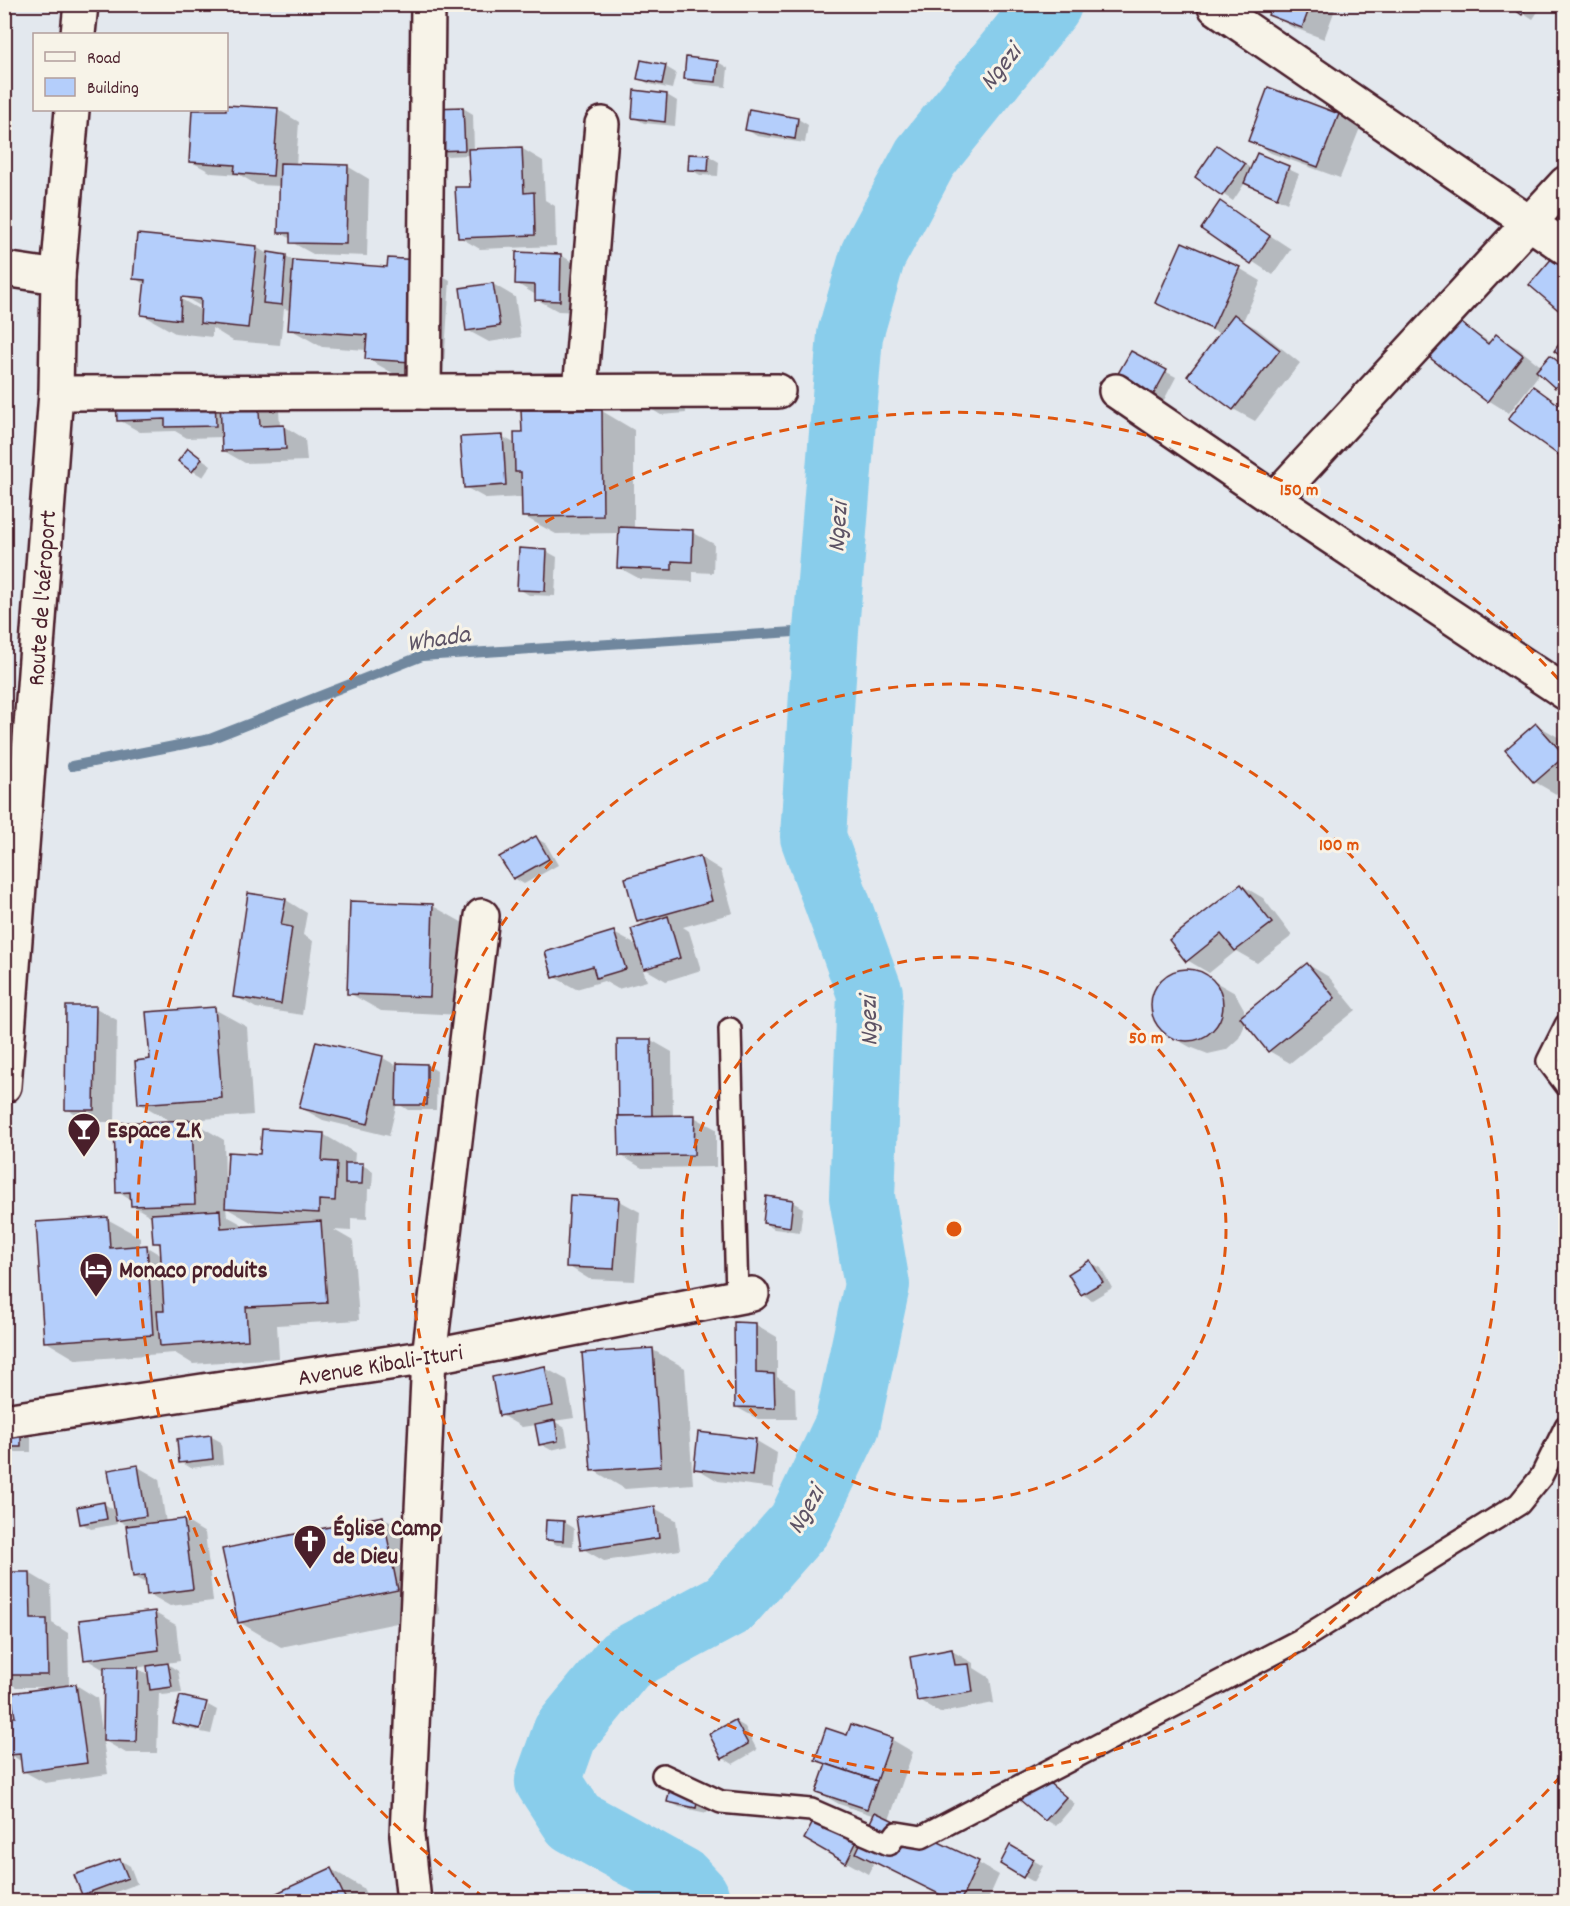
<svg xmlns="http://www.w3.org/2000/svg" width="1570" height="1906" viewBox="0 0 1570 1906" font-family="Dekko,sans-serif">
	<rect width="100%" height="100%" fill="#e3e8ee"/>
	<filter id="ink" filterUnits="userSpaceOnUse"><feTurbulence type="fractalNoise" baseFrequency=".0167" numOctaves="2"/><feDisplacementMap in="SourceGraphic" scale="12" xChannelSelector="R" yChannelSelector="G"/><feConvolveMatrix kernelMatrix="1 2 1 2 8 2 1 2 1" color-interpolation-filters="sRGB"/></filter>
	<g filter="url(#ink)">
		<!-- shadow -->
		<g fill="#0003" fill-rule="evenodd">
			<polygon points="1274,4 1337,4 1324,39 1292,27 1270,14"/>
			<polygon points="1510,4 1543,4 1533,19"/>
			<polygon points="718,62 728,68 726,87 696,84 685,78"/>
			<polygon points="666,67 676,73 672,89 649,84 639,78"/>
			<polygon points="1269,89 1339,115 1360,128 1340,178 1271,153 1250,140"/>
			<polygon points="667,95 677,101 675,126 644,123 633,117"/>
			<polygon points="463,108 473,114 474,151 521,148 543,161 545,200 555,206 556,246 480,249 459,237 471,188 470,155 445,156 435,150"/>
			<polygon points="277,109 299,122 296,165 347,166 369,179 367,256 313,254 291,242 291,239 280,232 281,186 257,185 240,175 212,173 190,161 194,110"/>
			<polygon points="750,111 798,119 808,125 805,143 757,136 747,130"/>
			<polygon points="1227,153 1252,169 1258,155 1299,174 1287,203 1245,183 1233,201 1197,177"/>
			<polygon points="709,156 719,162 718,176 700,175 690,169"/>
			<polygon points="1220,203 1291,249 1273,275 1203,229"/>
			<path d="M256,247L269,255L286,256L295,261L388,268L418,262L450,280L443,379L398,376L366,358L367,350L322,347L290,329L291,310L284,309L280,345L233,341L212,328V337L175,333L143,315L146,285L134,278ZM176,292L202,307V311L174,295Z"/>
			<polygon points="561,255 582,268 581,312 558,311 536,299 536,295 516,283"/>
			<polygon points="1239,268 1261,281 1243,321 1256,328 1300,363 1255,421 1233,409 1221,334 1178,315 1156,303"/>
			<polygon points="493,284 515,297 521,337 489,342 467,330"/>
			<polygon points="1440,297 1450,302 1466,319 1461,324 1491,343 1496,336 1518,348 1542,367 1550,357 1560,363 1566,367 1566,392 1540,373 1509,413 1488,400 1434,353 1422,346 1406,330"/>
			<polygon points="1131,353 1176,377 1163,402 1118,376"/>
			<polygon points="650,390 685,395 686,413 661,415 651,409"/>
			<polygon points="258,397 279,410 280,426 284,426 305,439 307,461 245,463 224,451 223,437 187,438 175,431 140,432 119,420"/>
			<polygon points="602,411 634,430 634,530 692,532 714,544 713,573 693,572 693,582 640,579 618,567 620,533 556,534 523,516 523,497 487,499 465,487 462,439 503,437 516,444 523,434"/>
			<polygon points="189,450 211,465 203,477 193,471"/>
			<polygon points="546,551 557,557 555,596 529,595 519,589"/>
			<polygon points="1537,725 1558,737 1566,746 1566,786 1556,794 1535,782"/>
			<polygon points="536,838 546,844 558,865 524,884 514,878"/>
			<polygon points="700,857 721,870 733,913 683,927 689,931 701,970 666,981 642,967 647,981 618,989 604,981 576,989 554,977 614,933 638,946 646,925 638,921"/>
			<polygon points="1241,885 1263,898 1292,936 1257,963 1236,951 1209,973 1187,960"/>
			<polygon points="249,894 286,900 307,913 303,935 313,941 302,1015 256,1008 235,996"/>
			<polygon points="433,906 465,924 461,1015 381,1011 349,993"/>
			<polygon points="1307,964 1329,977 1356,1010 1290,1063 1269,1051 1244,1020 1244,1027 1239,1038 1226,1050 1208,1054 1190,1047 1167,1034 1160,1028 1154,1016 1153,997 1162,981 1177,971 1196,971 1235,993 1244,1009 1244,1016"/>
			<polygon points="96,1008 117,1020 115,1122 88,1122 67,1109"/>
			<path d="M214,1009L247,1027L253,1115L190,1120L224,1140L225,1177L262,1156L323,1134L355,1153L354,1165H362L373,1171L372,1189H368L367,1219L351,1218V1231L334,1230L353,1241L359,1320L277,1325L279,1358L193,1364L175,1353L77,1360L45,1341L107,1219L140,1237V1247H147L162,1256L161,1246L155,1242L152,1217L132,1205V1201L118,1192L172,1122L139,1103L152,1061ZM226,1208L260,1227H247L227,1216Z"/>
			<polygon points="651,1040 672,1052 673,1117 694,1117 716,1129 716,1167 642,1168 620,1155"/>
			<polygon points="317,1043 383,1058 399,1067 427,1065 437,1071 436,1110 408,1110 397,1103 389,1136 323,1120 301,1108"/>
			<polygon points="618,1200 640,1212 635,1281 589,1279 568,1266"/>
			<polygon points="792,1202 803,1208 800,1232 774,1229 764,1223"/>
			<polygon points="1090,1262 1101,1268 1112,1288 1092,1300 1082,1294"/>
			<polygon points="755,1324 777,1337 777,1377 795,1388 796,1419 758,1419 736,1407"/>
			<polygon points="653,1350 685,1368 693,1484 625,1489 593,1470"/>
			<polygon points="545,1368 567,1380 574,1418 554,1421 565,1428 568,1446 551,1450 540,1444 536,1425 522,1427 501,1415"/>
			<polygon points="6,1427 31,1432 31,1452 16,1452 6,1446"/>
			<polygon points="210,1436 221,1442 223,1464 191,1468 181,1462"/>
			<polygon points="755,1440 777,1453 773,1488 718,1481 696,1468"/>
			<polygon points="138,1467 159,1479 166,1523 184,1520 205,1533 213,1601 170,1606 149,1594 147,1584 134,1577 128,1526 116,1519 117,1524 91,1529 81,1523 104,1504 116,1511"/>
			<polygon points="654,1508 676,1520 680,1550 604,1561 583,1549"/>
			<polygon points="382,1517 424,1542 440,1614 281,1647 239,1622"/>
			<polygon points="564,1522 574,1528 573,1546 557,1545 547,1539"/>
			<path d="M29,1573L51,1586L52,1623L68,1633L69,1686L76,1685L97,1698L103,1737H105L106,1671L86,1659L155,1613L176,1625L180,1661L166,1663L178,1671L182,1693L162,1695L159,1693L157,1753H126L103,1740L108,1774L45,1783L23,1771L22,1762L10,1754L16,1718L50,1689V1687H16L4,1680V1574ZM148,1666L150,1675L136,1668Z"/>
			<polygon points="952,1651 973,1663 974,1668 990,1678 994,1703 940,1713 919,1700"/>
			<polygon points="181,1698 207,1705 205,1705 198,1731 185,1728 175,1722"/>
			<polygon points="208,1705 217,1710 211,1734 201,1732"/>
			<polygon points="735,1721 745,1727 757,1750 733,1764 723,1758"/>
			<polygon points="848,1737 891,1739 913,1752 889,1820 978,1863 999,1875 987,1902 954,1902 874,1862 868,1874 827,1851 868,1831 875,1816 839,1804 818,1792 827,1765 817,1759"/>
			<polygon points="1045,1779 1075,1804 1056,1826 1046,1820 1017,1795"/>
			<polygon points="710,1796 707,1813 679,1807 669,1801"/>
			<polygon points="1011,1847 1043,1866 1034,1882 1002,1864"/>
			<polygon points="120,1860 130,1866 137,1884 94,1900 83,1894"/>
			<polygon points="331,1869 363,1888 370,1902 269,1902"/>
		</g>
		<g fill="none" stroke-linecap="round" stroke-linejoin="round">
			<!-- stream -->
			<polyline stroke="#70879e" stroke-width="10" points="72,766 210,739 422,656 826,630"/>
			<!-- river -->
			<polyline stroke="#89cdeb" stroke-width="66" points="696,1902 696,1896 681,1880 574,1821 548,1781 565,1733 625,1660 729,1604 800,1524 847,1426 877,1285 862,1197 870,993 813,837 826,630 850,335 873,255 925,158 1049,4"/>
		</g>
		<!-- building -->
		<g fill="#b4cefb" stroke="#4a1f2b" stroke-width="1.5">
			<polygon points="1272,4 1311,4 1302,28 1268,15"/>
			<polygon points="1507,4 1529,4 1522,15"/>
			<polygon points="686,57 718,61 716,82 684,79"/>
			<polygon points="641,60 666,65 662,84 637,79"/>
			<polygon points="1268,87 1339,114 1318,167 1248,141"/>
			<polygon points="634,90 667,94 665,122 632,118"/>
			<polygon points="226,105 278,108 273,176 234,173 235,165 189,162 192,110 226,110"/>
			<polygon points="463,107 465,150 433,151 431,108"/>
			<polygon points="749,109 798,118 795,139 745,130"/>
			<polygon points="1217,145 1245,164 1222,196 1195,177"/>
			<polygon points="522,147 524,193 534,192 535,235 458,238 455,187 470,187 468,149"/>
			<polygon points="1257,153 1289,166 1277,198 1244,183"/>
			<polygon points="689,154 709,155 708,171 688,170"/>
			<polygon points="280,163 348,165 346,244 290,243 290,233 278,233"/>
			<polygon points="1220,201 1270,236 1251,264 1201,229"/>
			<polygon points="137,234 257,246 248,328 200,323 201,299 181,297 180,320 141,315 145,280 133,279"/>
			<polygon points="1182,242 1240,267 1212,329 1155,303"/>
			<polygon points="268,252 286,255 282,305 263,303"/>
			<polygon points="516,252 561,254 560,301 535,300 535,285 515,284"/>
			<polygon points="1553,257 1566,268 1566,311 1563,314 1529,285"/>
			<polygon points="388,258 419,260 411,362 365,359 367,335 288,330 293,260 387,267"/>
			<polygon points="493,283 500,326 466,331 460,288"/>
			<polygon points="1234,314 1280,350 1233,410 1187,376"/>
			<polygon points="1458,320 1488,344 1496,334 1523,355 1487,402 1429,357"/>
			<polygon points="1566,335 1566,360 1554,351"/>
			<polygon points="1131,351 1167,370 1152,397 1116,377"/>
			<polygon points="1550,355 1566,368 1566,376 1555,388 1536,371"/>
			<polygon points="1533,386 1566,410 1566,442 1557,454 1508,419"/>
			<polygon points="215,393 216,426 165,427 165,419 117,421 116,397"/>
			<polygon points="258,396 260,426 284,425 286,449 222,451 220,398"/>
			<polygon points="521,410 602,410 603,516 522,517 521,472 515,472 514,432 522,432"/>
			<polygon points="503,435 506,485 464,488 460,437"/>
			<polygon points="1566,442 1566,460 1557,454"/>
			<polygon points="188,448 202,459 192,472 178,461"/>
			<polygon points="619,527 693,530 692,562 672,561 672,570 617,568"/>
			<polygon points="519,548 547,550 545,591 517,590"/>
			<polygon points="1536,723 1565,756 1534,783 1505,750"/>
			<polygon points="536,836 549,859 513,879 499,857"/>
			<polygon points="700,856 712,901 637,922 625,878"/>
			<polygon points="1241,884 1272,923 1235,951 1221,934 1186,962 1169,940"/>
			<polygon points="248,893 286,899 281,925 292,927 281,1004 233,997"/>
			<polygon points="350,901 433,904 430,997 347,994"/>
			<polygon points="668,916 680,958 644,969 631,929"/>
			<polygon points="614,931 626,969 596,978 593,966 553,978 545,952"/>
			<polygon points="1307,963 1335,998 1268,1052 1240,1017"/>
			<circle cx="1187" cy="1005" r="36"/>
			<polygon points="66,1006 96,1006 94,1110 65,1110"/>
			<polygon points="215,1007 222,1098 138,1104 135,1061 150,1059 146,1012"/>
			<polygon points="617,1039 651,1039 652,1116 618,1116"/>
			<polygon points="316,1041 383,1056 368,1124 299,1108"/>
			<polygon points="397,1063 427,1064 427,1105 396,1105"/>
			<polygon points="695,1115 694,1155 619,1156 618,1116"/>
			<polygon points="192,1120 195,1204 131,1206 130,1192 116,1193 114,1123"/>
			<polygon points="262,1129 324,1133 322,1161 337,1162 335,1201 319,1200 319,1213 225,1208 228,1152 260,1154"/>
			<polygon points="345,1163 363,1163 362,1184 345,1184"/>
			<polygon points="570,1195 619,1198 614,1269 566,1267"/>
			<polygon points="766,1196 793,1200 790,1227 763,1223"/>
			<polygon points="220,1210 221,1228 321,1221 327,1303 246,1307 248,1340 160,1346 157,1311 164,1311 160,1243 153,1243 151,1214"/>
			<polygon points="108,1217 110,1248 147,1245 153,1335 44,1342 36,1222"/>
			<polygon points="1090,1260 1103,1282 1081,1295 1068,1274"/>
			<polygon points="734,1322 756,1323 756,1373 774,1374 775,1408 735,1407"/>
			<polygon points="653,1348 661,1466 591,1471 582,1353"/>
			<polygon points="545,1366 553,1406 499,1416 492,1377"/>
			<polygon points="555,1420 558,1441 539,1445 535,1424"/>
			<polygon points="21,1425 21,1447 4,1447 4,1426"/>
			<polygon points="698,1432 756,1439 752,1476 694,1469"/>
			<polygon points="211,1435 213,1459 179,1463 177,1439"/>
			<polygon points="138,1465 146,1516 116,1521 108,1470"/>
			<polygon points="104,1502 107,1519 80,1524 77,1507"/>
			<polygon points="655,1506 659,1538 581,1550 576,1517"/>
			<polygon points="383,1516 398,1590 238,1623 222,1549"/>
			<polygon points="184,1519 193,1589 147,1595 145,1575 133,1577 126,1526"/>
			<polygon points="546,1520 564,1521 563,1541 545,1540"/>
			<polygon points="4,1572 30,1572 31,1619 47,1619 48,1675 4,1675"/>
			<polygon points="155,1611 159,1650 84,1660 79,1620"/>
			<polygon points="952,1649 955,1665 969,1664 973,1692 917,1701 910,1657"/>
			<polygon points="168,1663 172,1687 150,1690 147,1666"/>
			<polygon points="104,1667 138,1667 136,1742 103,1741"/>
			<polygon points="76,1684 87,1763 22,1772 20,1754 9,1755 4,1728 4,1719 15,1717 11,1693"/>
			<polygon points="180,1696 207,1702 200,1729 173,1723"/>
			<polygon points="735,1720 748,1744 722,1759 709,1734"/>
			<polygon points="851,1724 892,1738 877,1781 815,1760 826,1728 847,1735"/>
			<polygon points="826,1764 877,1781 867,1809 816,1792"/>
			<polygon points="1035,1771 1066,1797 1045,1821 1014,1795"/>
			<polygon points="671,1783 700,1789 696,1808 667,1802"/>
			<polygon points="875,1812 979,1861 960,1902 955,1902 856,1853"/>
			<polygon points="818,1813 864,1827 846,1863 804,1839"/>
			<polygon points="1010,1845 1034,1859 1023,1878 1000,1864"/>
			<polygon points="120,1859 128,1878 82,1895 74,1875"/>
			<polygon points="331,1868 347,1902 267,1902 266,1898"/>
		</g>
		<g fill="none" stroke-linecap="round" stroke-linejoin="round">
			<!-- lane casing -->
			<g stroke="#4a1f2b" stroke-width="26">
				<g id="lane">
					<polyline points="1566,1025 1548,1061 1566,1085"/>
					<polyline points="730,1029 737,1296"/>
					<polyline points="663,1775 721,1802 811,1810 889,1844 897,1833 922,1837 1300,1640 1519,1504 1541,1477 1566,1426"/>
				</g>
			</g>
			<!-- street casing -->
			<g stroke="#4a1f2b" stroke-width="38">
				<g id="street">
					<polyline points="1215,7 1566,248"/>
					<polyline points="580,391 602,124"/>
					<polyline points="1116,391 1274,499 1566,693"/>
					<polyline points="424,392 428,4"/>
					<polyline points="56,393 778,391"/>
					<polyline points="1274,499 1566,183"/>
					<polyline points="4,1421 429,1357 752,1294"/>
					<polyline points="414,1902 407,1835 429,1357 482,916"/>
				</g>
			</g>
			<!-- secondary casing -->
			<g stroke="#4a1f2b" stroke-width="38">
				<g id="secondary">
					<polyline points="78,34 81,4"/>
					<polyline points="4,269 58,277"/>
					<polyline points="4,1086 56,393 58,277 72,110"/>
				</g>
			</g>
			<!-- lane -->
			<use href="#lane" stroke="#f7f3e8" stroke-width="21"/>
			<!-- street -->
			<use href="#street" stroke="#f7f3e8" stroke-width="33"/>
			<!-- secondary -->
			<use href="#secondary" stroke="#f7f3e8" stroke-width="33"/>
		</g>
	</g>
	<!-- distance rings -->
	<g fill="none" stroke="#e0560e" stroke-width="3" stroke-dasharray="10 8">
		<circle cx="954" cy="1229" r="272"/>
		<circle cx="954" cy="1229" r="545"/>
		<path d="M1561 1776A817 817 0 0 1 1423 1898M485 1898A817 817 0 1 1 1561 682"/>
	</g>
	<!-- icons -->
	<defs>
		<g id="bar-pin" transform="scale(1.725)"><path d="M0 17L-7.5 6A9.5 9.5 0 1 1 7.5 6Z" fill="#4a1f2b" stroke="#f7f3e8"/><path d="M-6-5H6L.8 .8V4.5H3.5V6h-7V4.5H-.8V.8Z" fill="#fff"/></g>
		<g id="hotel-pin" transform="scale(1.725)"><path d="M0 17L-7.5 6A9.5 9.5 0 1 1 7.5 6Z" fill="#4a1f2b" stroke="#f7f3e8"/><path d="M-6-4.5h1.5V1H6V5H4.5V3h-9V5H-6ZM-4 0a1.8 1.8 0 1 1 3.6 0ZM.5 0V-2.5h3Q6-2.5 6 0Z" fill="#fff"/></g>
		<g id="church-pin" transform="scale(1.725)"><path d="M0 17L-7.5 6A9.5 9.5 0 1 1 7.5 6Z" fill="#4a1f2b" stroke="#f7f3e8"/><path d="M-1.2-6h2.4v3.5h3.3v2.4h-3.3V6h-2.4V-.1h-3.3v-2.4h3.3Z" fill="#fff"/></g>
	</defs>
	<g fill-rule="evenodd">
		<use href="#bar-pin" x="84" y="1129"/>
		<use href="#hotel-pin" x="96" y="1269"/>
		<use href="#church-pin" x="310" y="1541"/>
	</g>
	<g text-anchor="middle" stroke-width="6" stroke-linejoin="round" paint-order="stroke">
		<!-- street labels -->
		<g font-size="24" fill="#4a1f2b" stroke="#f7f3e8">
			<text transform="translate(41 598) rotate(-86)" y="8">Route de l'aéroport</text>
			<text transform="translate(380 1364) rotate(-9)" y="8">Avenue Kibali-Ituri</text>
		</g>
		<!-- poi labels -->
		<g font-size="24" font-weight="bold" fill="#4a1f2b" stroke="#f7f3e8" text-anchor="start">
			<text x="107" y="1137">Espace Z.K</text>
			<text x="119" y="1277">Monaco produits</text>
			<text x="333" y="1535">Église Camp<tspan x="333" dy="28">de Dieu</tspan></text>
		</g>
		<!-- water labels -->
		<g font-size="26" font-style="italic" fill="#5d5365" stroke="#f7f3e8">
			<text transform="translate(999 66) rotate(-51)" y="9">Ngezi</text>
			<text transform="translate(836 527) rotate(-86)" y="9">Ngezi</text>
			<text transform="translate(438 637) rotate(-9)" y="9">Whada</text>
			<text transform="translate(867 1021) rotate(-91)" y="9">Ngezi</text>
			<text transform="translate(804 1509) rotate(-60)" y="9">Ngezi</text>
		</g>
	</g>
	<circle cx="954" cy="1229" r="9" fill="#e0560e" stroke="#f7f3e8" stroke-width="3"/>
	<g font-size="18" text-anchor="middle" font-weight="bold" fill="#e0560e" stroke="#f7f3e8" stroke-width="6" stroke-linejoin="round" paint-order="stroke">
		<text x="1299" y="495">150 m</text>
		<text x="1339" y="850">100 m</text>
		<text x="1146" y="1043">50 m</text>
	</g>
	<!-- margin -->
	<rect width="1570" height="1906" fill="none" stroke="#f7f3e8" stroke-width="24"/>
	<rect x="12" y="12" width="1546" height="1882" fill="none" stroke="#4a1f2b" stroke-width="2" filter="url(#ink)"/>
	<!-- legend -->
	<rect x="33" y="33" width="195" height="78" fill="#f7f3e8" stroke="#b29e9c" stroke-width="1.5"/>
	<rect x="45" y="52" width="30" height="9" fill="#f7f3e8" stroke="#b29e9c" stroke-width="1.5"/>
	<text x="87" y="63" font-size="18" fill="#4a1f2b">Road</text>
	<rect x="45" y="78" width="30" height="18" fill="#b4cefb" stroke="#b29e9c" stroke-width="1.5"/>
	<text x="87" y="93" font-size="18" fill="#4a1f2b">Building</text>
</svg>
